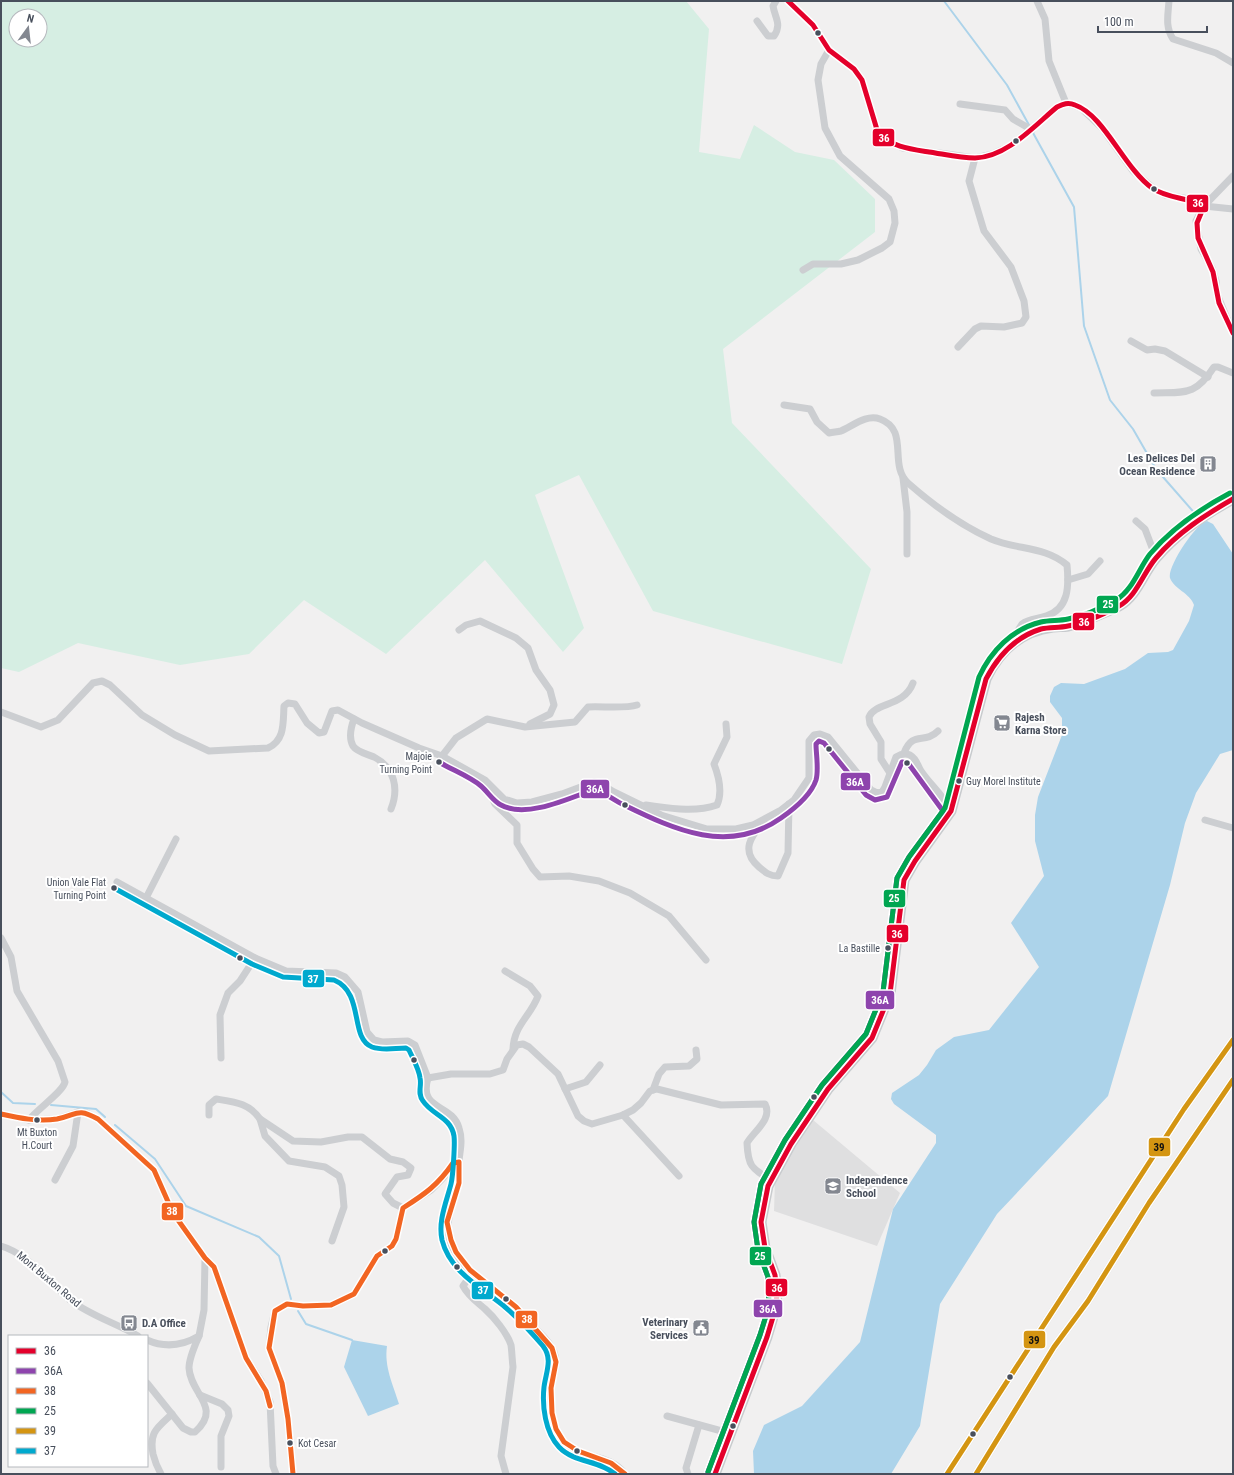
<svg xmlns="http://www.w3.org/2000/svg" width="1234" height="1475" viewBox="0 0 1234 1475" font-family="'Roboto Condensed',sans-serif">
	<rect width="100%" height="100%" fill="#f1f0f0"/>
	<!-- education -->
	<polygon fill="#dfdfe0" points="813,1120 900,1193 877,1246 774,1211 775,1179"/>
	<!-- green -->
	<path fill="#d6eee3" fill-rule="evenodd" d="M1,1H686L709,29L699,152L740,159L754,125L795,152L834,160L875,199V232L723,349L732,423L871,569L842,664L653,611L579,475L535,495L584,628L563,652L485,560L386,654L304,600L249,654L180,665L78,643L19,672L1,668ZM16,16H40V40H16Z"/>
	<!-- water -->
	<g fill="#acd3ea">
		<path d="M1207,521L1213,524L1233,554V750L1220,754L1196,793L1185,823L1170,885L1108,1096L997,1214L940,1304L920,1426L891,1474H754L753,1451L764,1425L802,1406L860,1342L893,1209L936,1143V1135L894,1104L891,1099L892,1093L919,1075L927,1065L936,1050L954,1037L989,1030L1039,967L1011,923L1044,876L1035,841V815L1038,797L1062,735V718L1050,702V696L1054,687L1061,683L1084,684L1125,669L1148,653L1168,652L1173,650L1189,621L1194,605C1190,593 1174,589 1170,578C1167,567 1196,523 1207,521Z"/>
		<path d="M352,1340L387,1346C384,1367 393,1384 399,1404L368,1416L344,1367Z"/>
	</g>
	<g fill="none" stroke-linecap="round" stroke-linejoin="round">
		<!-- stream -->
		<g stroke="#acd3ea" stroke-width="2">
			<polyline points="944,1 1007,85 1029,125"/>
			<polyline points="1032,131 1074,207 1084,326 1110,400 1133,429 1156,469 1198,517"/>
			<polyline points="1,1092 13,1103 35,1104"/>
			<polyline points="51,1105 96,1109 105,1117"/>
			<polyline points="115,1125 155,1159 186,1206 259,1237 279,1256 291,1299"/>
			<polyline points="298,1311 306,1324 352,1340"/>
		</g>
		<!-- minor -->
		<g stroke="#ccced1" stroke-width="7">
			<polyline points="788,1 813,25 829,50 854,69 862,80 878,133 884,139 903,148 975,158 993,154 1012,145 1057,107 1066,103 1071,104 1081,108 1102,128 1133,171 1154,189 1165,195 1189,199 1204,206 1233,209"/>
			<polyline points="1037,1 1045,19 1049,61 1066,103"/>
			<path d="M1169,1C1168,15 1165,27 1173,39L1216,53L1233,63"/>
			<path d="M757,21L768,36H774C782,24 775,18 773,6L776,1"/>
			<polyline points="960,104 1005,110 1013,119 1032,130"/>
			<polyline points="1233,176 1204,206 1196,221 1201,249 1212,268 1216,281 1217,294 1233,333"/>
			<polyline points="803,270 813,264 841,264 858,260 882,248 890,242 895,223 894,211 889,199 840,156 825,128 818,80 821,64 829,50"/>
			<polyline points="1131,341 1147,350 1155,349 1165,351 1208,377"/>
			<polyline points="958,347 975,329 981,326 1004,327 1022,323 1026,317 1024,301 1011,267 984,231 969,181 975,158"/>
			<path d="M1154,393C1186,392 1195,396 1214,367H1218L1233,373"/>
			<path d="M784,405L810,409L817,422L829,433C833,432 837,432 841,431C853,426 866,414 880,419C910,430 888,465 908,483C933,505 960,525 991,539C1017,550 1045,546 1067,565C1069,586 1069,609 1046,616C1038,619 1029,619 1022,624L1011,642"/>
			<polyline points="903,478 907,512 907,554"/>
			<polyline points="1136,521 1145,529 1156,558"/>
			<polyline points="1068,580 1088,574 1100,561"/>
			<polyline points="459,630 466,625 480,621 516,638 528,648 536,670 550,690 554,705 550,714 530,724"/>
			<path d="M1,712L41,727L58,720L93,683L102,681L110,685L142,715L175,735L209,751L268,748C285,740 283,723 284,706L288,703L295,704L307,723L319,733L324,732L332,711L338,710L362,723L419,748L442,756L485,780L504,799L517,803L532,802L562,794L594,782L599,783L614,792L661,815L707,829H736L753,825L781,810L794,800L809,778V741L814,735L820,734L828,737L871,790L877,793L882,792L885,787L896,757C901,754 905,753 910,755C917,759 917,765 921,771C931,786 942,793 951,811"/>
			<path d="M354,719C351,727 348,737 353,746C357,752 367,754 374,757C395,768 399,789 391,809"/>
			<path d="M904,753C913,730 924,745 938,731"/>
			<path d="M442,756L456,738L487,719L525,727L575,722L588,707C601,706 625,709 637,705"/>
			<path d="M890,773L881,759V742L870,724L869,717C875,702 904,707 913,683"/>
			<polyline points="486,784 495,804 517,825 517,843 533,869 540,877 569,876 599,881 630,893 669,916 706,960"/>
			<path d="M646,805C669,808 694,813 717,805C723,792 719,777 714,764L727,737L726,724"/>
			<polyline points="1205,820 1233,828"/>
			<path d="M764,821C751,836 740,851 759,867C765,872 769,876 778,876L788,853L789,804"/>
			<path d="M117,882L255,958L286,971L336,973L345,977L358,992L367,1032L374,1040L382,1042L408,1041L415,1045L428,1078C418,1111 452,1103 459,1128C463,1140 460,1150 459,1161C459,1170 460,1177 458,1185C453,1206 442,1225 452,1247C464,1273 490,1285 510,1302C520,1310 527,1320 536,1329C542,1335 551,1343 554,1352C558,1362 554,1372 552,1382C549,1399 551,1429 564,1442C580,1459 610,1453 625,1474"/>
			<polyline points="146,898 176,839"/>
			<path d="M1,938L11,957L17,991L58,1061L65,1082C63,1092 37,1109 29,1120"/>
			<path d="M505,971L530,986L538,996C530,1017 514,1025 513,1049"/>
			<polyline points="221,1058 220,1015 228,993 240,981 255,958"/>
			<path d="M428,1078L451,1074H490L503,1070L507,1059L517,1045L523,1044L529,1047L558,1074L578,1116L584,1121L592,1124L623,1115L633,1110L641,1103L650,1091L657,1089L721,1105L765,1104C773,1119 754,1131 747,1143C748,1166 751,1168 771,1180"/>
			<polyline points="565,1089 586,1082 600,1065"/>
			<polyline points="653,1090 659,1074 665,1067 689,1066 697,1059 696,1050"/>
			<polyline points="1,1114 29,1120 57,1119 78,1112 87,1113 98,1119 154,1170 173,1213 205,1258 214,1267 246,1358 261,1381 270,1402 273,1466 276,1474"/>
			<path d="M209,1115V1105L216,1099C235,1102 249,1103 260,1119"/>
			<polyline points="623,1115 679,1176"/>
			<polyline points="55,1180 73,1146 78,1112"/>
			<polyline points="332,1241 344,1207 342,1185 339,1176 325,1167 289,1161 265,1136 260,1119 293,1141 321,1142 348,1137 362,1137 390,1159 403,1162 411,1168 408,1175 397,1177 385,1194 393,1203 403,1208"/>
			<path d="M1,1246C29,1254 48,1282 70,1300C91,1316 116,1323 138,1336"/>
			<path d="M472,1273L463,1286C468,1296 477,1302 485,1309C494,1317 507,1333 511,1345C512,1352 512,1359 513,1367L501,1456L506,1474"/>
			<path d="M147,1340C165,1348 182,1346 199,1336L204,1310L205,1258"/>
			<path d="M147,1383L183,1428L191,1432H195C223,1407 190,1394 189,1368C189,1358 195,1345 199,1336"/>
			<polyline points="200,1395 222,1404 228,1410 229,1416 221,1436 221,1467"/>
			<polyline points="667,1416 729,1433"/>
			<path d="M161,1474C157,1467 155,1462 153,1454C149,1432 157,1428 172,1414"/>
			<polyline points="293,1474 288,1419 282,1383 269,1348 271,1327 275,1311 287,1304 303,1306 331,1305 354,1294 377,1256 392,1246 396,1239 403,1208 431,1190 443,1178 453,1163 459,1162"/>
			<polyline points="688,1474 686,1468 699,1425"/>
		</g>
		<!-- tertiary -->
		<g stroke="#ccced1" stroke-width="8">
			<polyline points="947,1474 1184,1109 1233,1040"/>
			<polyline points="976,1474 1054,1347 1088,1301 1149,1203 1233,1080"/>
		</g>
		<!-- primary -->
		<path stroke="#c8cbce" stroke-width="11" d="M715,1474L767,1337L776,1307L777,1291L775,1275L765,1248L761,1222L768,1186L791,1144L828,1089L872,1038L890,994L904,880L915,861L951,811L986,679C999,651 1021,631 1053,627C1058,626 1063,627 1068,626C1079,624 1108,611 1119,606C1137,596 1143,573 1156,558C1177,533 1205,514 1233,499"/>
		<!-- bus-1 casing -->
		<g stroke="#fff" stroke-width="8">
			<g id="bus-1">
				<path d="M788,1L813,25L829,50L854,69L862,80L878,133C892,147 910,149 929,152C943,154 960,158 975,158C1007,157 1034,126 1057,107C1063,104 1068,102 1075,105C1104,115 1124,168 1152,188C1168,199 1187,197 1204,206L1197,223L1198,238L1213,272L1219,303L1233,333"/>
				<path d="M715,1474L767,1337L776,1307L777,1291L775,1275L765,1248L761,1222L768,1186L791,1144L828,1089L872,1038L890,994L904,880L915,861L951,811L986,679C998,656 1015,637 1041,629C1050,627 1059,628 1068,626C1085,623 1104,614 1119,606C1137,596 1143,573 1156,558C1177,533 1205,515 1233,499"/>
			</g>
		</g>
		<!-- bus-2 casing -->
		<g stroke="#fff" stroke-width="8">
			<path id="bus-2" d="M439,762C452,770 469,776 481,786C488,792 493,801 501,805C526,819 570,798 595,789C605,793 614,800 624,805C675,830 729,855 781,818C794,809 811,795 816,780C819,770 816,754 816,744L819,741L824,743L866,795L875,800L887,797L902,762L908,763L943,811L909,857L897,878L883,992L866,1034L822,1085L785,1140L761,1184L754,1222L758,1250L768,1277L769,1306L760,1335L708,1472"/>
		</g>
		<!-- bus-3 casing -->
		<g stroke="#fff" stroke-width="8">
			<g id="bus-3">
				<path d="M1,1114C19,1118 38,1122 57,1119C78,1115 76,1107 98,1119L154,1170L173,1213L205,1258L214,1267L246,1358L266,1391L270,1406"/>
				<path d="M293,1474L288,1419L282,1383L269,1348L275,1311L287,1304L303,1306L331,1305L354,1294L377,1256L392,1246L396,1239L403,1208C425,1194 438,1185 453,1163L459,1162V1183L447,1222L451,1240L456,1252L470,1270L516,1307L552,1348L556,1362L551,1388L552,1413L556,1429L564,1442L578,1451L611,1463L625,1474"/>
			</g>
		</g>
		<!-- bus-4 casing -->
		<g stroke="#fff" stroke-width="8">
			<path id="bus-4" d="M708,1472L760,1335L769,1306L768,1277L758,1250L754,1222L761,1184L785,1140L822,1085L866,1034L883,992L897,878L909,857L945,808L979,677C991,651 1012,629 1041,622C1050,620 1059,621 1068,619C1083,616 1102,608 1116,600C1133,590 1139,568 1150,554C1172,528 1200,509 1230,493"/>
		</g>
		<!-- bus-5 casing -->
		<g stroke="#fff" stroke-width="8">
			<g id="bus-5">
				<polyline points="947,1474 1184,1109 1233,1040"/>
				<polyline points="976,1474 1054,1347 1088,1301 1149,1203 1233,1080"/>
			</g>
		</g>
		<!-- bus-6 casing -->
		<g stroke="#fff" stroke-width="8">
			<path id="bus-6" d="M114,888L252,964L283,977L334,980C365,993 349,1038 372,1047C383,1051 395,1048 406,1048L409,1050C413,1059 419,1069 420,1078C422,1086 417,1093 423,1101C432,1115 451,1117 454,1136C455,1144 453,1176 451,1184C446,1203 438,1221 442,1240C450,1272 482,1288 505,1307C518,1318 532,1333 543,1346C553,1359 546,1372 544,1387C542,1406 545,1432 559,1447C574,1463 599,1460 615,1474"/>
		</g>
		<!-- bus-1 -->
		<use href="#bus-1" stroke="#e4002b" stroke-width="5"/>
		<!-- bus-2 -->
		<use href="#bus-2" stroke="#8e44ad" stroke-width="5"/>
		<!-- bus-3 -->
		<use href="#bus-3" stroke="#f26522" stroke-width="5"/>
		<!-- bus-4 -->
		<use href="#bus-4" stroke="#00a651" stroke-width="5"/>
		<!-- bus-5 -->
		<use href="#bus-5" stroke="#d49512" stroke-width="5"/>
		<!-- bus-6 -->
		<use href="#bus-6" stroke="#00a9ce" stroke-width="5"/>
	</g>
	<!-- icons -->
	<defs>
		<g id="building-square" transform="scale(0.9)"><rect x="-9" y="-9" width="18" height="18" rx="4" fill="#838790" stroke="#fff"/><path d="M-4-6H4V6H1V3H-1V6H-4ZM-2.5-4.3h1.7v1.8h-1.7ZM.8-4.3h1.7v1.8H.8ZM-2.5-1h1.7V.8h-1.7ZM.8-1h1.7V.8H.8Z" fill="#fff"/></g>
		<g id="supermarket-square" transform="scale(0.9)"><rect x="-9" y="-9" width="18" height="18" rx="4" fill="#838790" stroke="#fff"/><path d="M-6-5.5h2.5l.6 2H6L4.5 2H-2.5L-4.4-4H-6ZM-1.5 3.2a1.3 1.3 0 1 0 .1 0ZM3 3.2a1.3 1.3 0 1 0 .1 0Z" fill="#fff"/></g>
		<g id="school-square" transform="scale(0.9)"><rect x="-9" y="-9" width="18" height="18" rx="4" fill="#838790" stroke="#fff"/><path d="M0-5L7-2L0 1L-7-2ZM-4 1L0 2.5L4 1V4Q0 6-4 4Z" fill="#fff"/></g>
		<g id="bus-square" transform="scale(0.9)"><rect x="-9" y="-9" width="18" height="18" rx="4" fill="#838790" stroke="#fff"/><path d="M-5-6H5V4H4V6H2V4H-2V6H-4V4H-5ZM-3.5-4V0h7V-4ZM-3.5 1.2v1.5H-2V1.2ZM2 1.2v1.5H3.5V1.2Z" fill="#fff"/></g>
		<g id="civic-square" transform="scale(0.9)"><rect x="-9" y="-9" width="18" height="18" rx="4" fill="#838790" stroke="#fff"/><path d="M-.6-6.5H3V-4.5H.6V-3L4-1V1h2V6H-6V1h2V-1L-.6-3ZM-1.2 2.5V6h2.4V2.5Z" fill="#fff"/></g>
	</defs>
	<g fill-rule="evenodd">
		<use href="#building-square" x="1208" y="464"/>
		<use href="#supermarket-square" x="1002" y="723"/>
		<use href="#school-square" x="833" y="1186"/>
		<use href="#bus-square" x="129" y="1323"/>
		<use href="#civic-square" x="701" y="1328"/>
	</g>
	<!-- markers -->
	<g fill="#484f5c" stroke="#fff" stroke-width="1.5">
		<circle cx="818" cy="33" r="3.5"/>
		<circle cx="1016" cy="141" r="3.5"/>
		<circle cx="1154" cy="189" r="3.5"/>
		<circle cx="829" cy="749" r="3.5"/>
		<circle cx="439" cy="762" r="3.5"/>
		<circle cx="907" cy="763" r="3.5"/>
		<circle cx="959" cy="781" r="3.5"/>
		<circle cx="625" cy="805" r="3.5"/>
		<circle cx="114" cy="888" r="3.5"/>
		<circle cx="888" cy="948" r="3.5"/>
		<circle cx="240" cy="958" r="3.5"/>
		<circle cx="414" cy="1060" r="3.5"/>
		<circle cx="814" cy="1097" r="3.5"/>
		<circle cx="37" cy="1120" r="3.5"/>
		<circle cx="385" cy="1251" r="3.5"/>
		<circle cx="457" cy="1267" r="3.5"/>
		<circle cx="506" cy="1299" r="3.5"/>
		<circle cx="1010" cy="1377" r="3.5"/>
		<circle cx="733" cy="1426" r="3.5"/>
		<circle cx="973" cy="1434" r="3.5"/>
		<circle cx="290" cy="1443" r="3.5"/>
		<circle cx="577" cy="1451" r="3.5"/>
	</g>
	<g text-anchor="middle" stroke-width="4" stroke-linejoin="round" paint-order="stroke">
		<!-- bus labels -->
		<g font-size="10" fill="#484f5c" stroke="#fff" text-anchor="end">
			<text x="432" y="760">Majoie<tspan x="432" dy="13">Turning Point</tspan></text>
			<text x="966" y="785" text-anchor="start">Guy Morel Institute</text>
			<text x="106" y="886">Union Vale Flat<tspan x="106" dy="13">Turning Point</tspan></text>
			<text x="880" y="952">La Bastille</text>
			<text x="37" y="1136" text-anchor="middle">Mt Buxton<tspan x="37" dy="13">H.Court</tspan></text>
			<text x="298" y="1447" text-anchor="start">Kot Cesar</text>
		</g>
		<!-- poi labels -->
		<g font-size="11" font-weight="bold" fill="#484f5c" stroke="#fff" text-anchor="start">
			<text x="1195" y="462" text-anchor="end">Les Delices Del<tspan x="1195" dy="13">Ocean Residence</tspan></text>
			<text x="1015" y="721">Rajesh<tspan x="1015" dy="13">Karna Store</tspan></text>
			<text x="846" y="1184">Independence<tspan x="846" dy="13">School</tspan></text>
			<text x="688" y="1326" text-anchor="end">Veterinary<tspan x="688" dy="13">Services</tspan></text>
			<text x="142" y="1327">D.A Office</text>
		</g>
		<!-- street labels -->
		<g font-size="11" fill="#484f5c" stroke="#fff">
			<text transform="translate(49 1279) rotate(40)" y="4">Mont Buxton Road</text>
		</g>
	</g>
	<g stroke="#fff" stroke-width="1.5">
		<rect x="872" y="128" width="23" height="19" rx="4" fill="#e4002b"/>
		<rect x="1186" y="194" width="23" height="19" rx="4" fill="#e4002b"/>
		<rect x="1096" y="595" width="23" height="19" rx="4" fill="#00a651"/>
		<rect x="1072" y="612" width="23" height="19" rx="4" fill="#e4002b"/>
		<rect x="840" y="772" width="31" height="19" rx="4" fill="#8e44ad"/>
		<rect x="580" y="779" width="30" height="20" rx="4" fill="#8e44ad"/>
		<rect x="883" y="889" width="23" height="19" rx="4" fill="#00a651"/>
		<rect x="886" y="924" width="23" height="19" rx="4" fill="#e4002b"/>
		<rect x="302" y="969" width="23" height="19" rx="4" fill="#00a9ce"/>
		<rect x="865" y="990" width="30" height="20" rx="4" fill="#8e44ad"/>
		<rect x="1148" y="1137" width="23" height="20" rx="4" fill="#d49512"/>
		<rect x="161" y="1202" width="23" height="19" rx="4" fill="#f26522"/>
		<rect x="749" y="1246" width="23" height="20" rx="4" fill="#00a651"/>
		<rect x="765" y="1278" width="23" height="19" rx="4" fill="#e4002b"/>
		<rect x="471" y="1281" width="23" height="19" rx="4" fill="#00a9ce"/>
		<rect x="753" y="1299" width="30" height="19" rx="4" fill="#8e44ad"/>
		<rect x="515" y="1310" width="23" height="19" rx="4" fill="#f26522"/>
		<rect x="1023" y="1330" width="23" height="19" rx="4" fill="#d49512"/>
	</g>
	<g font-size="11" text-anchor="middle" font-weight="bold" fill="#fff">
		<text x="884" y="142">36</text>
		<text x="1198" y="207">36</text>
		<text x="1108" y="608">25</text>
		<text x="1084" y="626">36</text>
		<text x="855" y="786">36A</text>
		<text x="595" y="793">36A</text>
		<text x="894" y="902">25</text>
		<text x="897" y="938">36</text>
		<text x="313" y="983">37</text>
		<text x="880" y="1004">36A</text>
		<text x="172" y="1215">38</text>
		<text x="760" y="1260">25</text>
		<text x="777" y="1292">36</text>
		<text x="483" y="1294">37</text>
		<text x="768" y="1313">36A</text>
		<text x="527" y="1323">38</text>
	</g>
	<g font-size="11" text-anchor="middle" font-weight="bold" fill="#111">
		<text x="1159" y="1151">39</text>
		<text x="1034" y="1344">39</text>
	</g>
	<!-- border -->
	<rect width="1234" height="1475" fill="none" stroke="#484f5c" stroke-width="4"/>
	<!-- legend -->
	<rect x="8" y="1335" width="140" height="132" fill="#ffffff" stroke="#b6b9be"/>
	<rect x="16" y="1348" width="20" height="6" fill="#e4002b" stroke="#b6b9be"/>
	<text x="44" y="1355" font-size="12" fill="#484f5c">36</text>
	<rect x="16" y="1368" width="20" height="6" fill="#8e44ad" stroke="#b6b9be"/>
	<text x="44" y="1375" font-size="12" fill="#484f5c">36A</text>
	<rect x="16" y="1388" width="20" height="6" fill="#f26522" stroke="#b6b9be"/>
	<text x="44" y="1395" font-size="12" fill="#484f5c">38</text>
	<rect x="16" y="1408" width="20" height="6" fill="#00a651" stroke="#b6b9be"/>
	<text x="44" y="1415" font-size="12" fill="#484f5c">25</text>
	<rect x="16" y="1428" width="20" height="6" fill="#d49512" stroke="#b6b9be"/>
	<text x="44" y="1435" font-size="12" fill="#484f5c">39</text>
	<rect x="16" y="1448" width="20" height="6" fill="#00a9ce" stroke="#b6b9be"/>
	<text x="44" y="1455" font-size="12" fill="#484f5c">37</text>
	<!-- north arrow -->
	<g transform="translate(28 28) rotate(15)"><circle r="19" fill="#ffffff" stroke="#b6b9be"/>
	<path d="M0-3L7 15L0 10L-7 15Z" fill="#838790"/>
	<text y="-6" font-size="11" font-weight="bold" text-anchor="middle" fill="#484f5c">N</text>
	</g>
	<!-- scale -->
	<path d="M1098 26v6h109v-6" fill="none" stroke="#484f5c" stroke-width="2"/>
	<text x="1104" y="26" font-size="12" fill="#484f5c" stroke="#ffffff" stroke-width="3" paint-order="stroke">100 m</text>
</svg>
